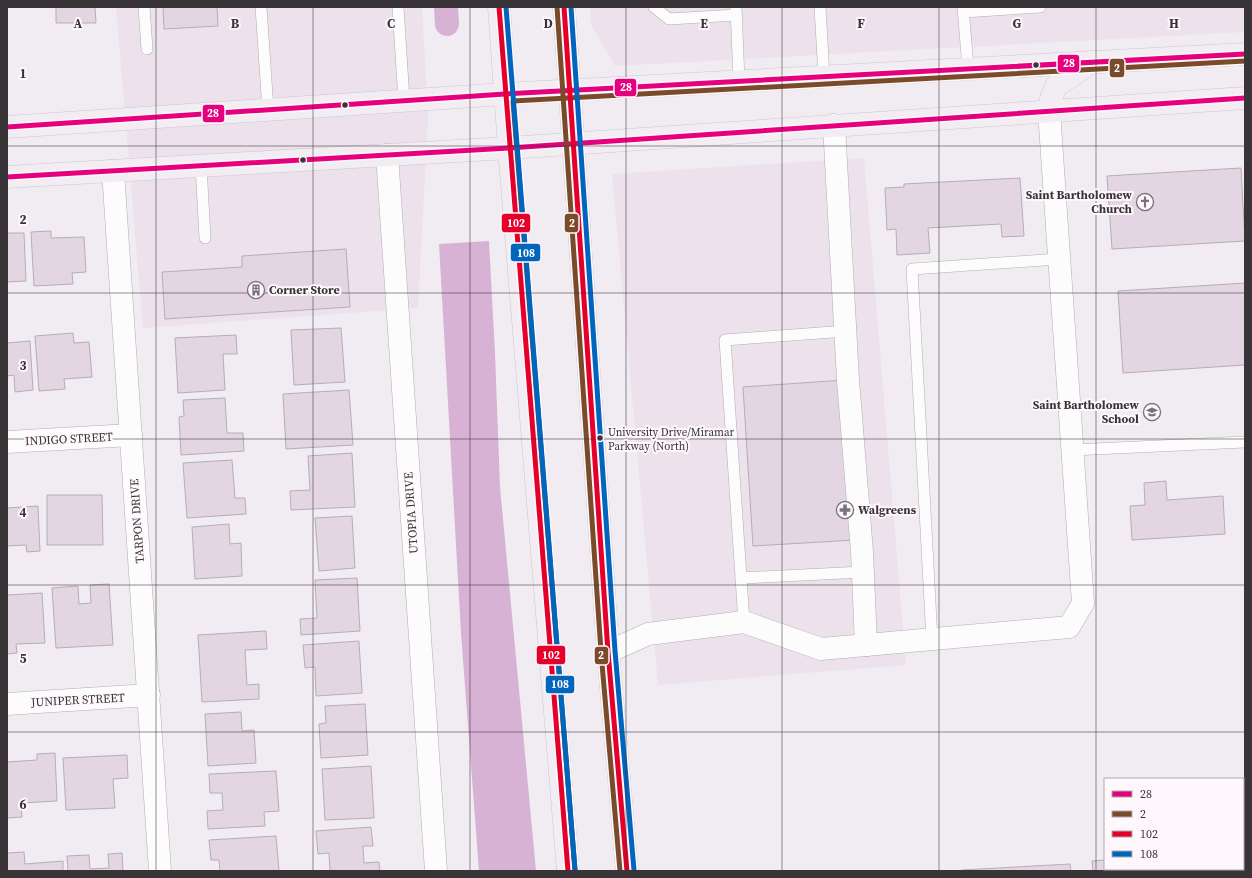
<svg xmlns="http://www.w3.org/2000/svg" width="1252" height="878" viewBox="0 0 1252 878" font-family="'Source Serif 4',serif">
	<rect width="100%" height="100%" fill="#f1ecf1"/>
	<!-- built -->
	<g fill="#ede1ec">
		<polygon points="116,7 422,7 428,118 418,308 143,328"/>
		<polygon points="590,7 1245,7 1245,32 615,66 591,25"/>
		<polygon points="864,158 906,665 658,685 612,174"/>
	</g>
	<!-- water -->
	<polygon fill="#d8b2d5" points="489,241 495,353 500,487 536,871 479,871 461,633 439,244"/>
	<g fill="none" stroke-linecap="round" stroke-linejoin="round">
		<!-- canal -->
		<polyline stroke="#d8b2d5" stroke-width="24" points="446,7 447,24"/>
	</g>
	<!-- building -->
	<g fill="#e3d6e2" stroke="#b3afb3">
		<polygon points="56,7 95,7 96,23 56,23"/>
		<polygon points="163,7 217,7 218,26 164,29"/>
		<polygon points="1241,168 1245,241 1112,249 1107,176"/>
		<polygon points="1020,178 1024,236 1002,237 1001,224 928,228 930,253 897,255 896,229 887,230 885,188 904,187 904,184"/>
		<polygon points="51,231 51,238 84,237 86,272 72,273 73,284 34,286 31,232"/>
		<polygon points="7,233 24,233 26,281 7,282"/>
		<polygon points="346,249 350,307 165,319 162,272 242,267 242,256"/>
		<polygon points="1245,283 1245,365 1123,373 1118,291"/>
		<polygon points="341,328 345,382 294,385 291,330"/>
		<polygon points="73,333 74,343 89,342 92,377 64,379 65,389 39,391 35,336"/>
		<polygon points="236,335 237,354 223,354 225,390 178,393 175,338"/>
		<polygon points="30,341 33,390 15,392 14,375 7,376 7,343"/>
		<polygon points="845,380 855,540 753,546 743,387"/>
		<polygon points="349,390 353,445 286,449 283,394"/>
		<polygon points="225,398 227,433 243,433 244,451 181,455 179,417 184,416 183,400"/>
		<polygon points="352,453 355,507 291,510 290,491 310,490 308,456"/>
		<polygon points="232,460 235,498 245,498 246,514 187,518 183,463"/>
		<polygon points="1166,481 1167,500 1223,496 1225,534 1132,540 1130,506 1145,505 1144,483"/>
		<polygon points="47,495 102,495 103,545 47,545"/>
		<polygon points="38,506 40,551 27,552 26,545 7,546 7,508"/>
		<polygon points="352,516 355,568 319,571 315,518"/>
		<polygon points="229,524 230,544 241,543 242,576 195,579 192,527"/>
		<polygon points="357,578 360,631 301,635 300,619 317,618 315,580"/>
		<polygon points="109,584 113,645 56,648 52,588 78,586 79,604 91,603 90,585"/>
		<polygon points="42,593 45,643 16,644 17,653 7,654 7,595"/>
		<polygon points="266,631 267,649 245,650 247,685 259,684 259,699 202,702 198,635"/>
		<polygon points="359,641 362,693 316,696 315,667 305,668 303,645"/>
		<polygon points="365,704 368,755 321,758 319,724 326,723 325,706"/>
		<polygon points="241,712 242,731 254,730 256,763 208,766 205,714"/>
		<polygon points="55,753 57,801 21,803 22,817 7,818 7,762 37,760 37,754"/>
		<polygon points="127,755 128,778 113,779 115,808 66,810 63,758"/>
		<polygon points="371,766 374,818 325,820 322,769"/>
		<polygon points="276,771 279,811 264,812 265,826 208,829 207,811 223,810 222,793 210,793 209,774"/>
		<polygon points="371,827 373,846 363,846 364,863 379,862 380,871 330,871 329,853 318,854 316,831"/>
		<polygon points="276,836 279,871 220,871 219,860 211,860 209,840"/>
		<polygon points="24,852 25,864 63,861 63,871 7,871 7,853"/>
		<polygon points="122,853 123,871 68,871 67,856 89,855 90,869 109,868 108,854"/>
		<polygon points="1105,860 1105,869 1219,869 1219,871 1093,871 1092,861"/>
		<polygon points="1070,864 1071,871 962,871 962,870"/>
	</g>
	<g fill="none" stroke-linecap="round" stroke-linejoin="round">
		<!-- service casing -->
		<g stroke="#b2adb1" stroke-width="12">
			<g id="service">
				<polyline points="144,7 147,49"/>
				<polyline points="261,7 268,110"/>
				<polyline points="398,7 404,100"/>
				<polyline points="654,7 669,19 736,15"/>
				<polyline points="736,7 739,81"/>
				<polyline points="820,7 824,76"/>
				<polyline points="963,7 968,68"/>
				<polyline points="964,12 1040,7"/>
				<polyline points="201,166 205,238"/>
				<polyline points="1072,450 1245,442"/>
				<polyline points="741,578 863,572"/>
				<polyline points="744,622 725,340 846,331"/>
				<polyline points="932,640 912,269 1059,259"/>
			</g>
		</g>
		<!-- minor casing -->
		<g stroke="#b2adb1" stroke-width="23">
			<g id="minor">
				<polyline points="834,125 848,380 862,552 866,645"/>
				<polyline points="387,155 436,871"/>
				<polyline points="113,171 160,871"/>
				<polyline points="7,442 131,435"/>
				<polyline points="608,652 648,634 744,622 821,649 1069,627 1083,603 1049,111"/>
				<polyline points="7,704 149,695"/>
			</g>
		</g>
		<!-- primary casing -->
		<g stroke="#cbc7cb" stroke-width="23">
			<g id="primary">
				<polyline points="499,7 509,148 568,871"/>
				<polyline points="564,7 608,652 627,871"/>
				<polyline points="1049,111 1051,99 1056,86 1092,62"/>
				<polyline points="7,127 505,94 1245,54"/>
				<polyline points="7,177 509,148 1245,98"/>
			</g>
		</g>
		<!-- service -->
		<use href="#service" stroke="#fdfcfd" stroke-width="11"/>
		<!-- minor -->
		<use href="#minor" stroke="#fdfcfd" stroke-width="22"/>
		<!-- primary -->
		<use href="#primary" stroke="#f2edf2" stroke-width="22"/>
		<!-- bus-1 casing -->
		<g stroke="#fef8fd" stroke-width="8">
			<g id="bus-1">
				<polyline points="7,127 505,94 1245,54"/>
				<polyline points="7,177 509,148 1245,98"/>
			</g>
		</g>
		<!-- bus-2 casing -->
		<g stroke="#fef8fd" stroke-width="8">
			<g id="bus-2">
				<polyline points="557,7 601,652 620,871"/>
				<polyline points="575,870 513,101 1245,61"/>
			</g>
		</g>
		<!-- bus-3 casing -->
		<g stroke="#fef8fd" stroke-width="8">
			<g id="bus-3">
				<polyline points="499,7 568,871"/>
				<polyline points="564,7 608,652 627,871"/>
			</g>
		</g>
		<!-- bus-4 casing -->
		<g stroke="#fef8fd" stroke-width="8">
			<g id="bus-4">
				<polyline points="506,7 575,870"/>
				<polyline points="571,7 615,651 634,870"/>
			</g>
		</g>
		<!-- bus-1 -->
		<use href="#bus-1" stroke="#e5007d" stroke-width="5"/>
		<!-- bus-2 -->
		<use href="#bus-2" stroke="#7a4b2a" stroke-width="5"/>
		<!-- bus-3 -->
		<use href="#bus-3" stroke="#e4002b" stroke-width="5"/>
		<!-- bus-4 -->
		<use href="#bus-4" stroke="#0065bd" stroke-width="5"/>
	</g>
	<!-- grid -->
	<path fill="none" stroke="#383438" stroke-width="1" stroke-opacity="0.55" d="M156,7V871M313,7V871M470,7V871M626,7V871M782,7V871M939,7V871M1096,7V871M7,146H1245M7,293H1245M7,439H1245M7,585H1245M7,732H1245"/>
	<!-- icons -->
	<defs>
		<g id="church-ring" transform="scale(0.9)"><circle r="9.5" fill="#fef8fd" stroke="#797479" stroke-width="1.5"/><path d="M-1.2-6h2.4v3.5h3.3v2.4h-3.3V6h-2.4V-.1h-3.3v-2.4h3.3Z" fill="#797479"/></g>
		<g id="building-ring" transform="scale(0.9)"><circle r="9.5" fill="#fef8fd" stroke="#797479" stroke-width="1.5"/><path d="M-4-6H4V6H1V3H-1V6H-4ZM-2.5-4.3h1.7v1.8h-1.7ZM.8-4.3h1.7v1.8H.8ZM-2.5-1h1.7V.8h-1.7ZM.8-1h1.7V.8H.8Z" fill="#797479"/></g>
		<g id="school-ring" transform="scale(0.9)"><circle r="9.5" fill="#fef8fd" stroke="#797479" stroke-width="1.5"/><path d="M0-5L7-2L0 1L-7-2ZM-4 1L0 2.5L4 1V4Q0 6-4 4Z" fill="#797479"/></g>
		<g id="pharmacy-ring" transform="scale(0.9)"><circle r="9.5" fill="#fef8fd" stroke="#797479" stroke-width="1.5"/><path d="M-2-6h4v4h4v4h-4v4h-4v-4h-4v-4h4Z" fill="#797479"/></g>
	</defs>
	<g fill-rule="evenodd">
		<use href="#church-ring" x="1145" y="202"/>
		<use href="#building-ring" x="256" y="290"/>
		<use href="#school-ring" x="1152" y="412"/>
		<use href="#pharmacy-ring" x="845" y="510"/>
	</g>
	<!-- markers -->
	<g fill="#383438" stroke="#fef8fd" stroke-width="1.5">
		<circle cx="1036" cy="65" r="3.5"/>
		<circle cx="345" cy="105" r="3.5"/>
		<circle cx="303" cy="160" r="3.5"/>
		<circle cx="600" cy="438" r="3.5"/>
	</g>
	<g text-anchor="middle" stroke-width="4" stroke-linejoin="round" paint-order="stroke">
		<!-- bus labels -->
		<g font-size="11" fill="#383438" stroke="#fef8fd" text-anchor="start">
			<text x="608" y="436">University Drive/Miramar<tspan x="608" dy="14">Parkway (North)</tspan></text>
		</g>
		<!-- poi labels -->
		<g font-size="12" font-weight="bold" fill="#383438" stroke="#fef8fd" text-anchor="end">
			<text x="1132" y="199">Saint Bartholomew<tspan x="1132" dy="14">Church</tspan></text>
			<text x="269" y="294" text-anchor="start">Corner Store</text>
			<text x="1139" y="409">Saint Bartholomew<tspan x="1139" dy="14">School</tspan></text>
			<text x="858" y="514" text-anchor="start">Walgreens</text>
		</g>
		<!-- street labels -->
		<g font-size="12" fill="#383438" stroke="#fef8fd">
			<text transform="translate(69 439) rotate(-3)" y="4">INDIGO STREET</text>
			<text transform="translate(411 513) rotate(-94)" y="4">UTOPIA DRIVE</text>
			<text transform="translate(137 521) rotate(-94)" y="4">TARPON DRIVE</text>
			<text transform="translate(78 700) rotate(-3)" y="4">JUNIPER STREET</text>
		</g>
	</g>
	<g font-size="13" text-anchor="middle" font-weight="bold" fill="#383438" stroke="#fef8fd" stroke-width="4" stroke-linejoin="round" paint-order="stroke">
		<text x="78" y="28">A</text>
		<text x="235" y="28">B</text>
		<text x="391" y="28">C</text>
		<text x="548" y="28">D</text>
		<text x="704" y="28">E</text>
		<text x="861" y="28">F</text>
		<text x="1017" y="28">G</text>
		<text x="1174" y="28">H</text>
		<text x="23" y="78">1</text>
		<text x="23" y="224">2</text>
		<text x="23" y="370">3</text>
		<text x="23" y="517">4</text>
		<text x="23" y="663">5</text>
		<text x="23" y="809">6</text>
	</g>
	<g stroke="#fef8fd" stroke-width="1.5">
		<rect x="1057" y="54" width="23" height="19" rx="4" fill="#e5007d"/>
		<rect x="1109" y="58" width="16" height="20" rx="4" fill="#7a4b2a"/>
		<rect x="614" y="78" width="23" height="19" rx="4" fill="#e5007d"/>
		<rect x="202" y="104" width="23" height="19" rx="4" fill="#e5007d"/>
		<rect x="501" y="213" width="30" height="20" rx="4" fill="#e4002b"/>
		<rect x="564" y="213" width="15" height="20" rx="4" fill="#7a4b2a"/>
		<rect x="510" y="243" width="31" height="19" rx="4" fill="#0065bd"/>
		<rect x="536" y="645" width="30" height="20" rx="4" fill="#e4002b"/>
		<rect x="594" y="646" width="15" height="19" rx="4" fill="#7a4b2a"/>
		<rect x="545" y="675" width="30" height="19" rx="4" fill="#0065bd"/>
	</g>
	<g font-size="11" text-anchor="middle" font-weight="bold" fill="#fff">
		<text x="1069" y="67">28</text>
		<text x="1117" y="72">2</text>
		<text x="626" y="91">28</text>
		<text x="213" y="117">28</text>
		<text x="516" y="227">102</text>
		<text x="572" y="227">2</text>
		<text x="526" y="257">108</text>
		<text x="551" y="659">102</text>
		<text x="601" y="659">2</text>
		<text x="560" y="688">108</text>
	</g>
	<!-- border -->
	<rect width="1252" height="878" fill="none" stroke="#383438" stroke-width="16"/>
	<!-- legend -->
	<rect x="1104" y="778" width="140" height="92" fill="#fef8fd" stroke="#afaaae"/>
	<rect x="1112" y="791" width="20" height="6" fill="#e5007d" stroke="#afaaae"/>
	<text x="1140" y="798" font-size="12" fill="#383438">28</text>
	<rect x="1112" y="811" width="20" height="6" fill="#7a4b2a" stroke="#afaaae"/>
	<text x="1140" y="818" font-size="12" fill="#383438">2</text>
	<rect x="1112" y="831" width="20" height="6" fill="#e4002b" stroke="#afaaae"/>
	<text x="1140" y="838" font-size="12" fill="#383438">102</text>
	<rect x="1112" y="851" width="20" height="6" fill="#0065bd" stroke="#afaaae"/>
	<text x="1140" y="858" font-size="12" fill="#383438">108</text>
</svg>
